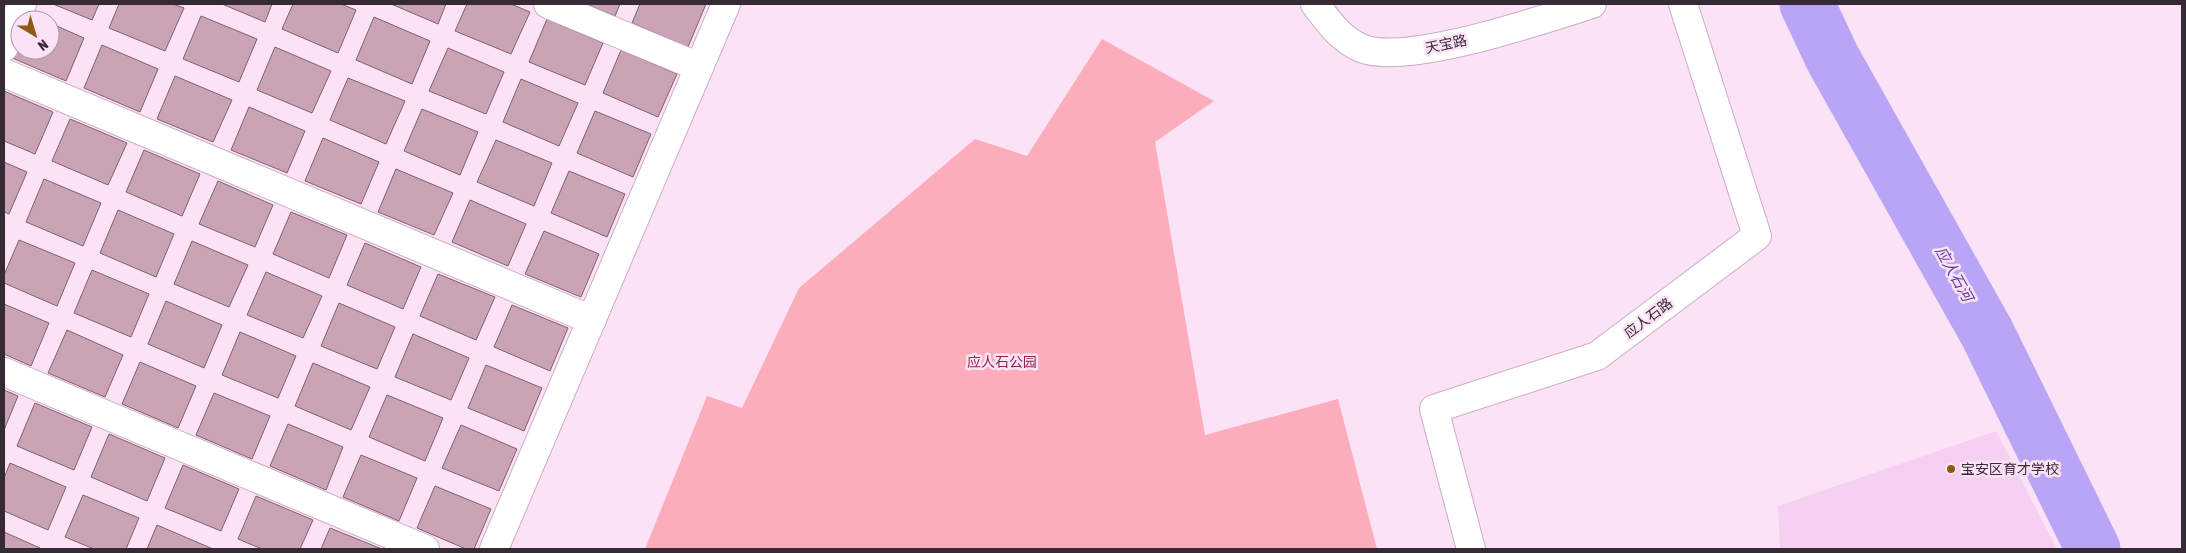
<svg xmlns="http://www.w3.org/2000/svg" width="2186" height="553" viewBox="0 0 2186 553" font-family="'Asap Condensed','Noto Sans SC',sans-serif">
	<rect width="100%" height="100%" fill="#fce2f7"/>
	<!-- built -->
	<polygon fill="#f6d0f0" points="1996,431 2057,549 1780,549 1778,506"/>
	<!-- green -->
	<polygon fill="#fcadbb" points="1102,39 1214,101 1155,142 1205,435 1338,399 1377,549 645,549 707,396 742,408 799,288 975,139 1027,156"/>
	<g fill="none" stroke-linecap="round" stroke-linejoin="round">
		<!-- river -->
		<polyline stroke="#b9a5f6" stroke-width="55" points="1807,4 1833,59 1987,333 2093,549"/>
	</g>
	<!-- building -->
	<g fill="#caa4b5" stroke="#825f6f">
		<polygon points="53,4 99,4 92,20"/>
		<polygon points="119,4 173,4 184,8 165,51 109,28"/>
		<polygon points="222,4 272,4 265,22"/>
		<polygon points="293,4 341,4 356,10 338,53 282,29"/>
		<polygon points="391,4 446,4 438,24"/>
		<polygon points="467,4 511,4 530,12 511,54 455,31"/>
		<polygon points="586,4 620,4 615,16"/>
		<polygon points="640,4 706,4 688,47 632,23"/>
		<polygon points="28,14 42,20 25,20"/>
		<polygon points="201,16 257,39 239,82 183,59"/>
		<polygon points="374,17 430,41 412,84 356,60"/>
		<polygon points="547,19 603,43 585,85 529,62"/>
		<polygon points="50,23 84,38 66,81 10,57 20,33 20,50 50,50"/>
		<polygon points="102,45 158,69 140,112 84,88"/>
		<polygon points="275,47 331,71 312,113 257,90"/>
		<polygon points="448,48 504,72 486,114 429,91"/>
		<polygon points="621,50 677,74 658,117 603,93"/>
		<polygon points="175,76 232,100 213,142 157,119"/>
		<polygon points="348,78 405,101 386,144 330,120"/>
		<polygon points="521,79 578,103 559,146 503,122"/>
		<polygon points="4,91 53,112 35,154 4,141"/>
		<polygon points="249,107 305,131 287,173 231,150"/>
		<polygon points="422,109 478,132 460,175 404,151"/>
		<polygon points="595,111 651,134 633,177 577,153"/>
		<polygon points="70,119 127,143 108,185 52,161"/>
		<polygon points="323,138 379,162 361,204 305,181"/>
		<polygon points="496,140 552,163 534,206 477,182"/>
		<polygon points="144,150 200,174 182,216 126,192"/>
		<polygon points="4,162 27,172 9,214 4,212"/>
		<polygon points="396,169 453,193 434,235 378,212"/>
		<polygon points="569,171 625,194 607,237 551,213"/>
		<polygon points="44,179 101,203 83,246 26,222"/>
		<polygon points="218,181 273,205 255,247 199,224"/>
		<polygon points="470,200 526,224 508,266 452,242"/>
		<polygon points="118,210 174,234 156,277 100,253"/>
		<polygon points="291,212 347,235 329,278 273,254"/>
		<polygon points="544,231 599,254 581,297 525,274"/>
		<polygon points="19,240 75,263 57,306 4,283 4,275"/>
		<polygon points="192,241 248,265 229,307 174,284"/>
		<polygon points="365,243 421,267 403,309 347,285"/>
		<polygon points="92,270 149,294 131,337 74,313"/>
		<polygon points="266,272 322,296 303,338 247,315"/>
		<polygon points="438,274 495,297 476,340 420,316"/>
		<polygon points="166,301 222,325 204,368 148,344"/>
		<polygon points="339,303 395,327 377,369 321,346"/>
		<polygon points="4,304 49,323 31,366 4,354"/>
		<polygon points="512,305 568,328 550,371 494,347"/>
		<polygon points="67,330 123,355 105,397 48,373"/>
		<polygon points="240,332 296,356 278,398 222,375"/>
		<polygon points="413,334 469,358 451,400 395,377"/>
		<polygon points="140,362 196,386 178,428 122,404"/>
		<polygon points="313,363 370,387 351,430 295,406"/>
		<polygon points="486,365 542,388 524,431 468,408"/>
		<polygon points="4,390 18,396 4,430"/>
		<polygon points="214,393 270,416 252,459 196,435"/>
		<polygon points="387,395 443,418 425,461 369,437"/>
		<polygon points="35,403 92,427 74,470 17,446"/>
		<polygon points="288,424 343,447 326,490 270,466"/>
		<polygon points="461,425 517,449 499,491 442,468"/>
		<polygon points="109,434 165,458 147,501 91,477"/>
		<polygon points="361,455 417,478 399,521 343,497"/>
		<polygon points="10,463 66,487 48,530 4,511 4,478"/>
		<polygon points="183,465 239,489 221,531 165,508"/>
		<polygon points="435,486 491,509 474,549 466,549 417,528"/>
		<polygon points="83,495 139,518 126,549 94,549 65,537"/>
		<polygon points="256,496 313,520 300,549 262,549 238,539"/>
		<polygon points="157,525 213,549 147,549"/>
		<polygon points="330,528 382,549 321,549"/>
		<polygon points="4,532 40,548 40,549 4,549"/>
	</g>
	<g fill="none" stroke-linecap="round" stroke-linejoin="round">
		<!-- minor casing -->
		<g stroke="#cbadc6" stroke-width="30">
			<g id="minor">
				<polyline points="548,4 699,67"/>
				<path d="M1315,4C1329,22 1339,38 1361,48C1405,67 1544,19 1592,4"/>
				<polyline points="4,47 22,4"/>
				<polyline points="4,73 592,320"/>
				<polyline points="4,372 425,549"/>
				<polyline points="494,549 726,4"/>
				<polyline points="1471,549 1434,409 1597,356 1757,236 1683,4"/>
			</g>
		</g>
		<!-- minor -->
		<use href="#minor" stroke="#fff" stroke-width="28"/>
	</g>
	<!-- markers -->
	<circle fill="#915714" stroke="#fce2f7" stroke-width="2" cx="1951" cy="469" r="5"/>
	<g text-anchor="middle" stroke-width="5" stroke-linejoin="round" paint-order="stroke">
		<!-- street labels -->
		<g font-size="14" fill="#362a34" stroke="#fce2f7">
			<text transform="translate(1446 44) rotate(-12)" y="5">天宝路</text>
			<text transform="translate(1648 318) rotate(-37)" y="5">应人石路</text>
		</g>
		<!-- park labels -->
		<g font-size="14" fill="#942746" stroke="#fce2f7">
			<text x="1002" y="367">应人石公园</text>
		</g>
		<!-- poi labels -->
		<g font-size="14" fill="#362a34" stroke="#fce2f7" text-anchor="start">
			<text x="1961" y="474">宝安区育才学校</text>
		</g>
		<!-- water labels -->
		<g font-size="15" font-style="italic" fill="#5c3e9b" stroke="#fce2f7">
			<text transform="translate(1954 274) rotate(61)" y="5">应人石河</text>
		</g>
	</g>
	<!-- border -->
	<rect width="2186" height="553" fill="none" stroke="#362a34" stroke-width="10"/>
	<!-- north arrow -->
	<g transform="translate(35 35) rotate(142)"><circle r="24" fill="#fce2f7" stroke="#ad98a9"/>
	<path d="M0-4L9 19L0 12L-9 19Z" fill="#915714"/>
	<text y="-8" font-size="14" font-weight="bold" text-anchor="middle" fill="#362a34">N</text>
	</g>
</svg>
